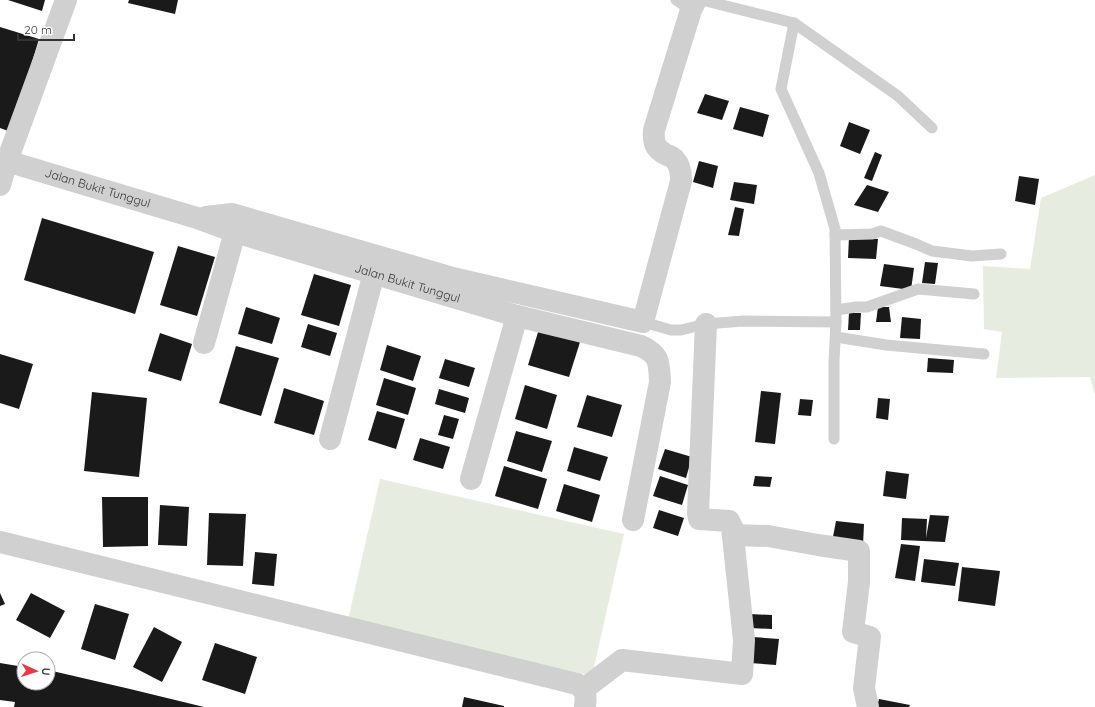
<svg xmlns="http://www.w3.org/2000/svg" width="1095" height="707" viewBox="0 0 1095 707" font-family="Quicksand,sans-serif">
	<rect width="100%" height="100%" fill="#fff"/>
	<!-- green -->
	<g fill="#e6ecdf">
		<polygon points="1095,175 1095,395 1090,377 996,378 1002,332 984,329 983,266 1030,269 1041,198"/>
		<polygon points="380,479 624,534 592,676 348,620"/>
	</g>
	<!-- building -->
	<g fill="#1a1a1a">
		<polygon points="8,0 45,0 42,11"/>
		<polygon points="129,0 178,0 175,14 128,3"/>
		<polygon points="0,27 39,39 11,132 0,128"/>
		<polygon points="705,94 729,101 722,120 697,113"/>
		<polygon points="740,107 769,115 763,137 733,129"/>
		<polygon points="849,122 870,130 860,154 840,146"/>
		<polygon points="875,152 882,155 872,181 864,178"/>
		<polygon points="699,161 718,166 713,188 693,182"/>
		<polygon points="1019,176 1039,179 1035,205 1015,201"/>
		<polygon points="734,182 757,185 754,204 730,200"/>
		<polygon points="867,185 889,192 878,212 854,205"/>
		<polygon points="735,207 744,209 739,236 728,235"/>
		<polygon points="42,218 154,252 135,314 24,280"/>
		<polygon points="849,237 878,239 876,259 848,258"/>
		<polygon points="178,246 215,257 197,316 160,305"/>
		<polygon points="925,262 938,263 935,284 922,283"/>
		<polygon points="884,264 914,268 911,290 880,286"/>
		<polygon points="314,274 351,285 339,326 301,315"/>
		<polygon points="246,307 280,318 272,344 238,334"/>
		<polygon points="878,307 889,307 891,322 876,322"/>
		<polygon points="849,313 861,313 860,330 848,330"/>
		<polygon points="902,317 921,319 920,339 900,338"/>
		<polygon points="308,324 337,333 330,356 301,347"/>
		<polygon points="539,329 580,342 569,377 528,365"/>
		<polygon points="160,333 192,344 181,381 148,371"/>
		<polygon points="387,345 421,356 413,381 380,370"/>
		<polygon points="236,346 279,358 261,416 219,403"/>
		<polygon points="0,354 33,364 19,409 0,403"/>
		<polygon points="928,358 954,360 953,373 927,372"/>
		<polygon points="445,359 475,368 469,387 439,378"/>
		<polygon points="384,378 416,388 408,415 376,405"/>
		<polygon points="525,385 557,395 547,429 515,419"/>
		<polygon points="284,388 324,401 314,435 274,423"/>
		<polygon points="439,389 469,398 465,413 435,404"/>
		<polygon points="761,391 781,393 775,444 755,442"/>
		<polygon points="92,392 147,398 139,477 84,471"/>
		<polygon points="587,395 622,405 612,437 577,427"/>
		<polygon points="878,398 890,399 888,420 876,418"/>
		<polygon points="800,399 813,400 811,416 798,415"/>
		<polygon points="377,411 405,419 396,449 368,440"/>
		<polygon points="444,415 459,419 453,439 438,435"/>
		<polygon points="516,431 552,441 542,472 507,461"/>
		<polygon points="420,438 450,447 443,469 413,460"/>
		<polygon points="574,447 608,457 600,481 567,471"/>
		<polygon points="665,449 692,457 686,478 658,469"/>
		<polygon points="504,466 547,479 538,509 495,496"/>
		<polygon points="886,471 909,474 906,499 883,496"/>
		<polygon points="660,476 688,485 682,505 653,496"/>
		<polygon points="755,476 772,477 770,487 753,486"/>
		<polygon points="564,484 600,495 592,522 556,511"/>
		<polygon points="102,497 148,497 148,546 103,547"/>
		<polygon points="160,505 189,507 187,546 158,545"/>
		<polygon points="659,510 684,518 678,536 653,528"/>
		<polygon points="209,513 246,514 243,566 207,565"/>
		<polygon points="930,515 949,516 945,542 901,540 902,518 927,519 926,538"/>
		<polygon points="836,521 864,524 863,545 832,542"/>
		<polygon points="901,544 920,546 915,581 895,578"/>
		<polygon points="255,552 277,554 274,586 252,584"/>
		<polygon points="924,559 959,563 955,586 921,582"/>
		<polygon points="962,567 1000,571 995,606 958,601"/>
		<polygon points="0,593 5,604 0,606"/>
		<polygon points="31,593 65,611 50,638 16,620"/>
		<polygon points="95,604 129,614 115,660 81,649"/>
		<polygon points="750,614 772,615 772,629 750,628"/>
		<polygon points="154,627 182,642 162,682 133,667"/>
		<polygon points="753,637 779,639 776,665 750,663"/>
		<polygon points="215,643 257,657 245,694 202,680"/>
		<polygon points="0,663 24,667 24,683 48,683 48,670 130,689 204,707 14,707 15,702 0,700"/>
		<polygon points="464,697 504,706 504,707 462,707"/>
		<polygon points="879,699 910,705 909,707 877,707"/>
	</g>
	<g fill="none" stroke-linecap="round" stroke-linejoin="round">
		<!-- service -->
		<g stroke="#d0d0d0" stroke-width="11">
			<polyline points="676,0 691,10"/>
			<polyline points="702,0 794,23 898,96 932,128"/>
			<polyline points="794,23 781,89 819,173 835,229 836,322 834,361 834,439"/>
			<polyline points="835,235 872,234 881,231 916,244 932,251 972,256 1001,254"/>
			<polyline points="836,310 856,307 867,307 918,289 974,294"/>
			<polyline points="643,322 671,330 681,330 706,324 743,321 836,322"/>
			<polyline points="836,337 886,345 984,354"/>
		</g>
		<!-- minor -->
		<g stroke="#d0d0d0" stroke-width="22">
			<path id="s1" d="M0,159L197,218L235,232L517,316L641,346C660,355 659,362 660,382L633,520"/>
			<polyline points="0,185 7,161 66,0"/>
			<path d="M206,217L232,214L453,278L643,322L681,181C681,173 680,165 675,160C673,157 670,156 667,155C655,149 653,143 654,130L691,10L696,0"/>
			<polyline points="204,343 235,232"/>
			<polyline points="330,439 374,273"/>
			<polyline points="471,479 517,316"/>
			<polyline points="733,535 768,536 818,545 859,551 859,582 853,632 870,637 864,688 868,707"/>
			<path d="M0,542L577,684C587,692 586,695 585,707"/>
			<polyline points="584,689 622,660 742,674 744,640 732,527 729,521 699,519 698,513 706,324"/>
		</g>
	</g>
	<g text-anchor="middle" stroke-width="4" stroke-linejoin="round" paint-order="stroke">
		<!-- street labels -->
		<g font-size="12" fill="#333" stroke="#fff">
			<text dy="4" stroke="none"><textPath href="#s1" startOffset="102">Jalan Bukit Tunggul</textPath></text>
			<text dy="4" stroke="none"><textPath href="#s1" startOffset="426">Jalan Bukit Tunggul</textPath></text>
		</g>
	</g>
	<!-- north arrow -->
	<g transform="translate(36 671) rotate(93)"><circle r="19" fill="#ffffff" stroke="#adadad"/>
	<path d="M0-3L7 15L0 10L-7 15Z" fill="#e63946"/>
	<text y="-6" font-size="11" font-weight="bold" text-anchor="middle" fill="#333333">U</text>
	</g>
	<!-- scale -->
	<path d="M18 34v6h56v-6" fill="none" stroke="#333333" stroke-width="2"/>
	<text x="24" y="34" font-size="12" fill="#333333" stroke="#ffffff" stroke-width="3" paint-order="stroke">20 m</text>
</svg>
